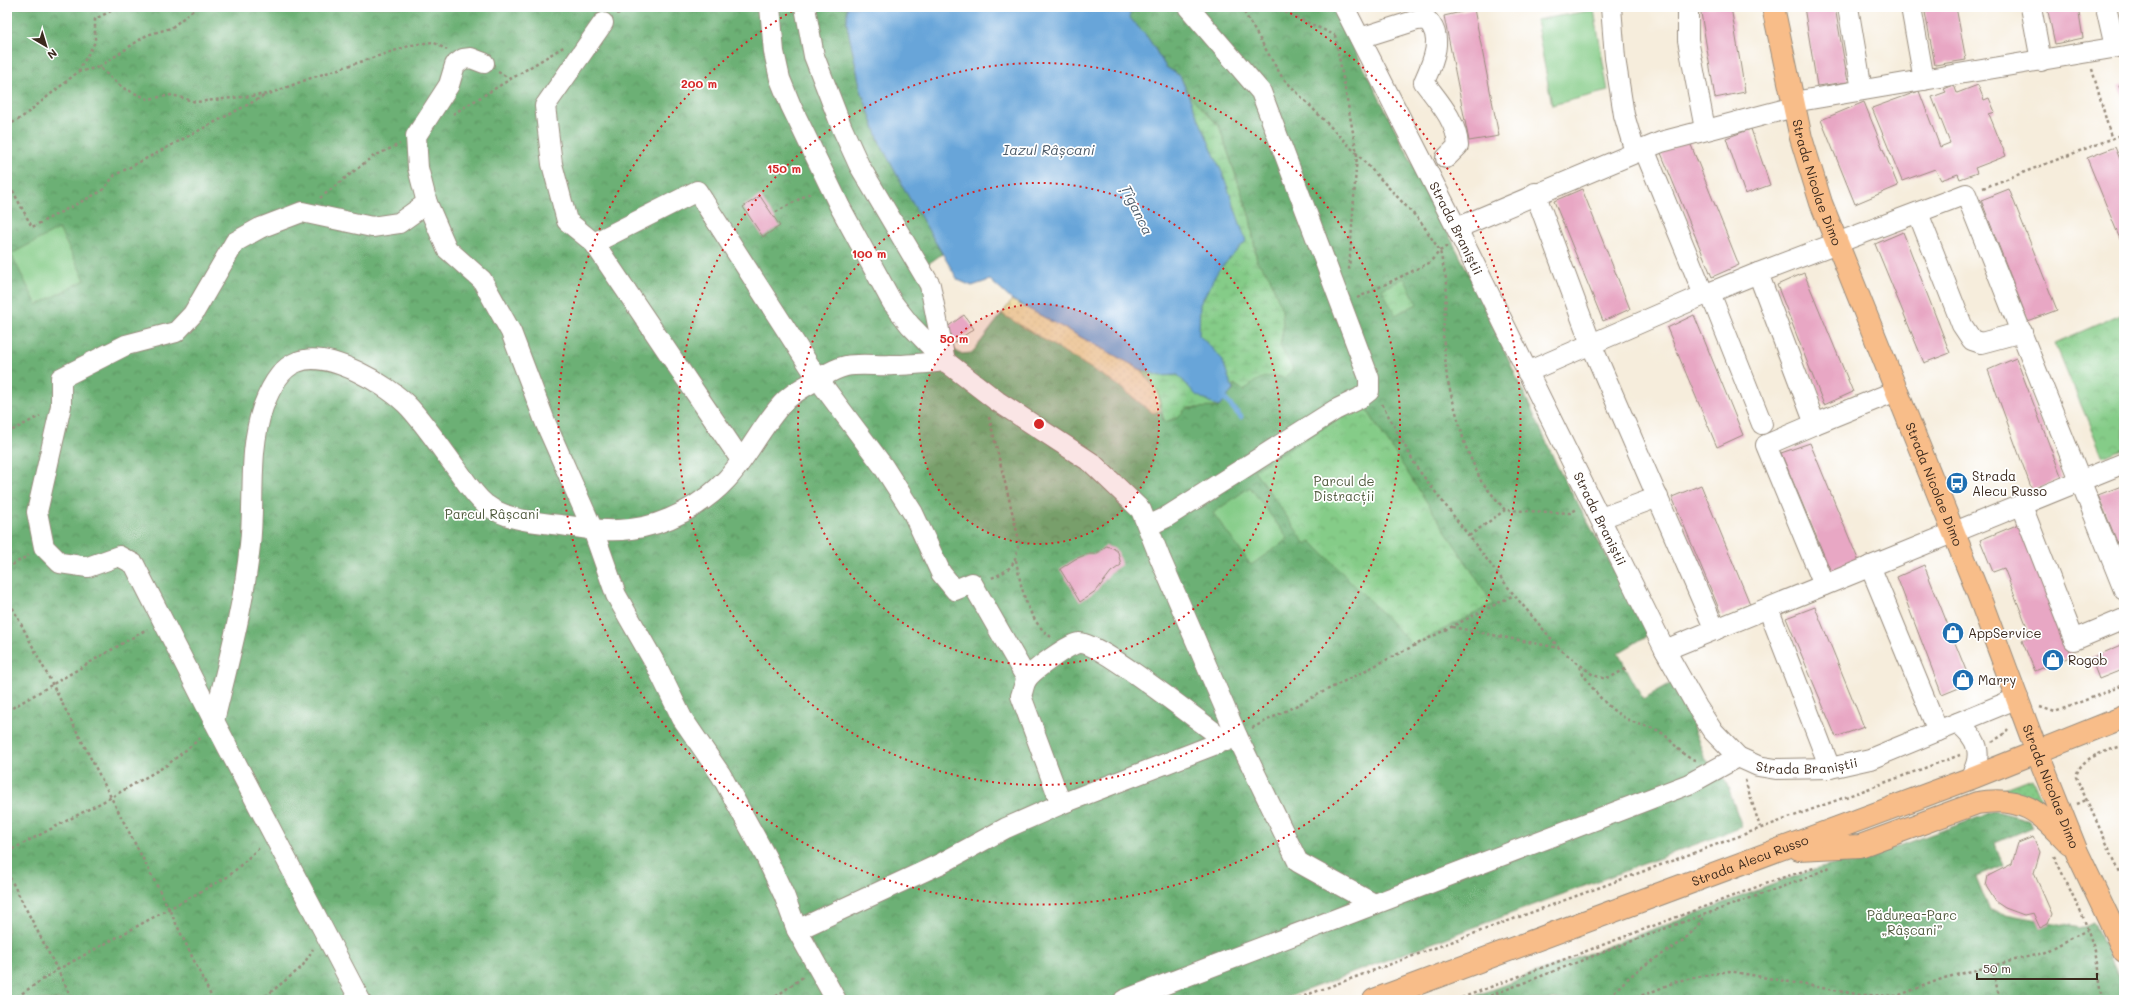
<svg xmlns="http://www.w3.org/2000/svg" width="2131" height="1007" viewBox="0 0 2131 1007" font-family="Mali,sans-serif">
	<defs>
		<pattern id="grass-dots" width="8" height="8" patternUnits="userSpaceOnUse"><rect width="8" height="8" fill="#85cc88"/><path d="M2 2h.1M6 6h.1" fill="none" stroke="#74af75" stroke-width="1.8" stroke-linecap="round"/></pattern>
		<pattern id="forest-crowns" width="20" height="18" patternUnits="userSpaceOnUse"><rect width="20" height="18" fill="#6cb074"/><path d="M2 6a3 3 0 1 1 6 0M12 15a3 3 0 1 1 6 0" fill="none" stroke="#5a8f5f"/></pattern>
		<pattern id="wetland-marsh" width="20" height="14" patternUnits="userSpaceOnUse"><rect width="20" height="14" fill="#85cc88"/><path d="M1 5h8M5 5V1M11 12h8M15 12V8" fill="none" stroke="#74af75"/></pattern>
		<pattern id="sand-dots" width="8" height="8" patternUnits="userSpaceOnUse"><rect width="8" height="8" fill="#eeda9e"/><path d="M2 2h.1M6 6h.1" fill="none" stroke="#cdbb88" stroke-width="1.8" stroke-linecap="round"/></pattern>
		<pattern id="park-crowns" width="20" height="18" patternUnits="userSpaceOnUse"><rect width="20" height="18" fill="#85cc88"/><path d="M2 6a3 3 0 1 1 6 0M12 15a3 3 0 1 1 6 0" fill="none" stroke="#74af75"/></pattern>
	</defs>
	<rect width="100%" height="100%" fill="#fff"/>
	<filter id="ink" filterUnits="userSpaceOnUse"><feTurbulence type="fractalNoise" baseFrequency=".025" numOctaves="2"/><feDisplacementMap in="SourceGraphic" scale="8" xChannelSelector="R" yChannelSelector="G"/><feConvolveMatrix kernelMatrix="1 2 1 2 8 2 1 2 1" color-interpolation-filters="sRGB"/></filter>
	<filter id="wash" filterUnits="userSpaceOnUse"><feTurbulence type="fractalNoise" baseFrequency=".012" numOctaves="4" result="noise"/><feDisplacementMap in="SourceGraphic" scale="16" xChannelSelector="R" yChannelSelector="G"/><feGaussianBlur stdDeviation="0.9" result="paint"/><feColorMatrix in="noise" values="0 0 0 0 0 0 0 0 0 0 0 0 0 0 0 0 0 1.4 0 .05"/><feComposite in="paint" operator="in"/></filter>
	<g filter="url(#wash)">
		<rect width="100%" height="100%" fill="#f6eddc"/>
		<!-- grass -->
		<polygon fill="url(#grass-dots)" stroke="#607b53" points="2032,778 2045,808 2003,789"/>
		<!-- forest -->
		<g fill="url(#forest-crowns)" stroke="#546d49">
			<polygon points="7,7 847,7 847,25 861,90 880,143 942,254 925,266 946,345 961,354 972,353 1002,314 1115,383 1153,413 1160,411 1164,422 1177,418 1187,408 1219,407 1234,384 1244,391 1252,382 1273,374 1285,357 1280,346 1283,329 1274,291 1269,275 1257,262 1250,218 1219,126 1189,95 1180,76 1166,67 1148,38 1130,18 1130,7 1333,7 1470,276 1561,474 1650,634 1618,653 1643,699 1675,681 1705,758 1726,782 1742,827 1280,1000 7,1000"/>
			<polygon points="1996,811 2030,820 2033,827 1995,843 2003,866 1976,877 1990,911 2080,928 2093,922 2124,989 2124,1000 1464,1000 1809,871 1877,854"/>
		</g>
		<!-- wetland -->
		<path fill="url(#wetland-marsh)" stroke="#607b53" d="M1189,95L1219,126L1250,218L1257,262L1269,275L1282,310L1283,329L1280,346L1293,369L1284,378C1269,373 1255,379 1244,391L1234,384L1233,390L1219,407L1187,408L1177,418L1164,422L1158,392L1140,369L1191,105Z"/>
		<!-- sand -->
		<polygon fill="url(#sand-dots)" stroke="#94825e" points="1012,300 1140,369 1158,392 1160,411 1153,413 1115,383 1002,314"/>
		<!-- park -->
		<g fill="url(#park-crowns)" stroke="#607b53">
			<polygon points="1404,278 1417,304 1395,315 1382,289"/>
			<polygon points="2124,313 2124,448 2103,457 2055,343"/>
			<polygon points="1363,404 1493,604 1413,645 1311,541 1306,544 1254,470"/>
		</g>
		<!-- pitch -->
		<g fill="#85cc88" stroke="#607b53">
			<polygon points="1594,10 1608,91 1552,105 1536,20"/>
			<polygon points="59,229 85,280 37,305 11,254"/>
			<polygon points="1250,487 1288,539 1251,565 1213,513"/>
		</g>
		<!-- water -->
		<polygon fill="#67a5d9" stroke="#51687c" points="847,7 1130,7 1130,18 1148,38 1166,67 1180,76 1224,177 1246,241 1218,271 1200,304 1199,335 1222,359 1233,390 1219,407 1196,395 1178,375 1160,376 1140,369 1012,300 990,280 972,286 958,280 907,194 880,143 861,90 847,25"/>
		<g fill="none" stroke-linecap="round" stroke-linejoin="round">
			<!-- stream -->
			<polyline stroke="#67a5d9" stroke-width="5" points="1222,396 1241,417"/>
		</g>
		<g id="blocks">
			<!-- building -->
			<g fill="#e8a7c4">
				<polygon points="1700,7 1731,7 1745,92 1715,98"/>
				<polygon points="1804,7 1835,7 1848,82 1817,86"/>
				<polygon points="1924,7 1956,7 1966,60 1935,65"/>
				<polygon points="2047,7 2078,7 2083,38 2055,44"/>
				<polygon points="1474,9 1499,136 1469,141 1444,16"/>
				<polygon points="2124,84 2124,97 2119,86"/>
				<polygon points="1954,85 1957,93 1978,85 1984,100 1989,98 1995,112 1989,114 2006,156 1975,168 1977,173 1960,179 1958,174 1941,180 1935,169 1902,181 1872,108 1919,91 1940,147 1950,143 1932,97 1946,92 1944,89"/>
				<polygon points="1864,102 1898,186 1855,204 1821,120"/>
				<polygon points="1751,129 1770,185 1745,194 1726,138"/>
				<polygon points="1689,140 1739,265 1712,277 1661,153"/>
				<polygon points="2115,147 2124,169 2124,249 2087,158"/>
				<polygon points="1582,189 1630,309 1603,321 1554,201"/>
				<polygon points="2009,189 2057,310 2028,321 1981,200"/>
				<polygon points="760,196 780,226 763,237 743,207"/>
				<polygon points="1903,232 1950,353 1924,363 1875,244"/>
				<polygon points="1804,273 1853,392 1824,405 1777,285"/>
				<polygon points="964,315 974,329 953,343 943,330"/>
				<polygon points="1694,315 1743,435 1717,447 1667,328"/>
				<polygon points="2016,358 2062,478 2032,490 1988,370"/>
				<polygon points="1810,443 1860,564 1832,574 1781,453"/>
				<polygon points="1701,485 1750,604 1722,616 1672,497"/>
				<polygon points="2124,485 2124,559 2098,495"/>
				<polygon points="2019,524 2072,656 2035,671 2022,641 2031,637 2004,568 1993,572 1980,540"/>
				<polygon points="1106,546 1113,548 1118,552 1121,565 1111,572 1097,590 1080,602 1060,569 1075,559 1087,554 1096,554"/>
				<polygon points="1924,565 1971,683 1942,695 1897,577"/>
				<polygon points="1815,607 1864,727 1836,737 1786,618"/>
				<polygon points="2124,644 2124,669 2099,679 2091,658"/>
				<polygon points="2033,837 2040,852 2034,873 2052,914 2048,924 2040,928 2033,913 2024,915 2005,908 1996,902 1986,886 1988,876 2012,864 2018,843"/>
			</g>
		</g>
	</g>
	<g filter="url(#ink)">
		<use href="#blocks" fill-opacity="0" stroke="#988c7d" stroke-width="1"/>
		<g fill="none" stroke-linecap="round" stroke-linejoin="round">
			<!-- minor casing -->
			<g stroke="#988c7d" stroke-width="22">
				<g id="minor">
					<polyline points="770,7 774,52 780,79 791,106 840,207 892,302 910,325 945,361 997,401 1092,463 1141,510 1160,558 1237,736 1298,862 1374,904"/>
					<path id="s1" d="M1344,7L1461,237L1665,650L1697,707L1712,730L1738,757L1758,766L1776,769L1830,768L1870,759L2018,698"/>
					<polyline points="1611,7 1615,58 1624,115 1635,152"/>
					<polyline points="1688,7 1688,40 1705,129"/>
					<polyline points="1848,7 1862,90"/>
					<polyline points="1911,7 1924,80"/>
					<polyline points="2031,7 2041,61"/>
					<polyline points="2106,7 2115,47"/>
					<polyline points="603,23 545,106 552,164 567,221 594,243 741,460"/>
					<path d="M1360,38L1417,20L1426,19C1445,36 1433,62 1424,82C1438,101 1457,121 1458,146L1446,158"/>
					<polyline points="484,63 471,58 463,59 455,65 449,85 416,136 418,168 427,203 447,249 482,280 511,332 546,424 593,530 616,595 656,665 682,718 721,775 766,857 784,895 797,930 836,1000"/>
					<polyline points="1793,102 2124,46"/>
					<polyline points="1644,149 1704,295"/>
					<polyline points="1535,193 1591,344 1715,630"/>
					<polyline points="1918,213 1962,325 1972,340 1981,343 2022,332"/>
					<polyline points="1457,228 1661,142 1794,107"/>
					<polyline points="594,243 697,191 818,379 883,466 913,513 941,573 955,590 972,583 1027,679"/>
					<polyline points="1710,293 1762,424"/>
					<polyline points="1527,372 1704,295 1758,273"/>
					<polyline points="1896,391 1815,424 1758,273 1966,194 2124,590"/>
					<polyline points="1815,424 1766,445 1824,585"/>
					<polyline points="2022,506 2074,640 2124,619"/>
					<polyline points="1601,518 1658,497"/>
					<polyline points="1148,526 1165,518 1335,410 1360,398 1369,391 1369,378 1261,92 1188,7"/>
					<polyline points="1870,566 1938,731"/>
					<polyline points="1768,608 1830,768"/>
					<polyline points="1665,650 2124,463"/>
					<path d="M214,721C228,663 244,605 250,545C255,499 248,451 263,407C269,391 280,368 297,362C328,349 389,385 410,408C427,427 441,448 456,468C465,480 473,494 485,504C509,522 539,522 568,526C588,529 610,532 631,529C666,525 703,505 727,479C748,456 761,427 782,404C792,393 807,385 820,378C828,373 837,368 846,366C860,363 878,366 893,365C910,365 927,363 945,361L930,285L859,165L842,128L814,56L805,7"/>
					<path d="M1958,723C1979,739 1984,756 1969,779"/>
					<path d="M1061,804L1021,696C1023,691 1024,683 1027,679C1032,671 1070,643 1079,643C1098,641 1204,725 1226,741"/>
					<polyline points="797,930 942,863 1006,828 1061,804 1237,736"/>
					<polyline points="360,1000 214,721 134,564 119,556 88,567 60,563 44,547 37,512 61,406 61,378 126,345 176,332 193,314 235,242 260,228 302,212 372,227 399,223 427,203"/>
					<polyline points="1124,1000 1689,784 1738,757"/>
				</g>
			</g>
			<!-- major casing -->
			<g stroke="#988c7d" stroke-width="24">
				<g id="major">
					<path id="s2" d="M1773,7L1801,138L1821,203L1976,588L2037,752L2077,852L2124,951"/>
					<path d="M1798,849L1860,846L1977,803C2023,795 2039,812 2069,843"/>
					<path id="s3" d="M1374,1000L1969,779L2124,717"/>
				</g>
			</g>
			<!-- path -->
			<g stroke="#988c7d" stroke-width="2.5" stroke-dasharray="3 3" stroke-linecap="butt">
				<polyline points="1241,7 1282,77 1357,154 1421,222 1440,251 1447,283 1443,334 1447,379 1465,445 1481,481 1505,510 1570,513 1577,509"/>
				<polyline points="1274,7 1335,35"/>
				<polyline points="617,14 628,7"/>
				<polyline points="1335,35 1357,154 1349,270"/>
				<polyline points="99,67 147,35 171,28 197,7"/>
				<polyline points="2092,69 2111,137"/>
				<polyline points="78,72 99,67 123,88 148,99 172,95 196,102 269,94 311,78 412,45 433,42 447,50"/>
				<polyline points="498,72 511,79"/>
				<polyline points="453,114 565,46"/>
				<polyline points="7,126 21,118 78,72 95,42 95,19 119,7"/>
				<polyline points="7,180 32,227 102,191 115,175 266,95"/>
				<polyline points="1983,188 2124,134"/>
				<polyline points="320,198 372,157 400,144"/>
				<polyline points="776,212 812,192"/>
				<polyline points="1357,298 1429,263 1440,251 1447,246"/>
				<polyline points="1382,404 1417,468 1514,595 1560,649 1593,675 1603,678 1611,677 1627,668"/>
				<path d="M989,417L1019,540C1015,566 1013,569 989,579"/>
				<polyline points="7,433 40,416"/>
				<polyline points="1469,536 1505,510"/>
				<path d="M1016,560C1021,587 1027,620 1051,637"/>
				<polyline points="7,568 29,555"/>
				<polyline points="7,597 169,909 213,1000"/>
				<polyline points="1452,627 1559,648"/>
				<path d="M1579,667C1592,689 1607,710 1631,721C1641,726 1652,726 1662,733C1674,741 1680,756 1695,760"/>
				<polyline points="2040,707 2055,712 2124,685"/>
				<polyline points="7,711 147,629"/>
				<polyline points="1252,728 1514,595"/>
				<polyline points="1992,742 2003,735 2008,729"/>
				<path d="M2124,745C2106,752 2080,756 2076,777L2124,881"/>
				<polyline points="1745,780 1760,827"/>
				<polyline points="2077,804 2086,800"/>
				<polyline points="7,852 110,798 167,765 202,737"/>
				<polyline points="2054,856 2084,919 2095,951 2103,1000"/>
				<polyline points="7,872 73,1000"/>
				<polyline points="1992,967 2000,1000"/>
				<polyline points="12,1000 57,970 229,876 260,847"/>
				<polyline points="261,1000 302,967 313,949"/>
				<polyline points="771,1000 803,977"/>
				<polyline points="1293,1000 1960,755"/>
				<polyline points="1456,1000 1778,879 1814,868"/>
				<polyline points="1479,1000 1661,930 1804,879 1830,867"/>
				<path d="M1605,1000C1615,992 1623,982 1632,975C1659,952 1685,948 1705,915"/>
				<polyline points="1618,1000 1647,994 1677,981 1729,971 1861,995 1897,996 1944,978 2043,953 2087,930"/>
			</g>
			<!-- minor -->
			<use href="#minor" stroke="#fff" stroke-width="20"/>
			<!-- major -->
			<use href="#major" stroke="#f8bd89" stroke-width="22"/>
		</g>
	</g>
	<!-- distance rings -->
	<circle cx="1039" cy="424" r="120" fill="#d62828" fill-opacity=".12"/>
	<g fill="none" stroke="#d62828" stroke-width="2" stroke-dasharray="2 4">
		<circle cx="1039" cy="424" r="120"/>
		<circle cx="1039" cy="424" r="241"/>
		<circle cx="1039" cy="424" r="361"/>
		<path d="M1280 7A481 481 0 1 1 799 7"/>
	</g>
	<!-- icons -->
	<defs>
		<g id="bus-disc" transform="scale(1.15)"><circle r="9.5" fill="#1f6fb2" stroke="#fff"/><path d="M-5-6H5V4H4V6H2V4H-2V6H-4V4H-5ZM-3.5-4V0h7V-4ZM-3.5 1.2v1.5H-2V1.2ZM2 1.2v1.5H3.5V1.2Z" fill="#fff"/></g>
		<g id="shop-disc" transform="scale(1.15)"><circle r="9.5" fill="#1f6fb2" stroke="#fff"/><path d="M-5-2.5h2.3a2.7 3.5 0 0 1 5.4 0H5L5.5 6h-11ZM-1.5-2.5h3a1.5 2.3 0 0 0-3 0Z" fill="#fff"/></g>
	</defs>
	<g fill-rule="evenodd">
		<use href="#bus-disc" x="1957" y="483"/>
		<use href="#shop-disc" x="1953" y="633"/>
		<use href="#shop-disc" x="2053" y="660"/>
		<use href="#shop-disc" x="1963" y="680"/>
	</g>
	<g text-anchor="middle" stroke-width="3.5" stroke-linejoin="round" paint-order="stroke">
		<!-- street labels -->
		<g font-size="13" fill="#3b2a1e" stroke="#fff">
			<text dy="5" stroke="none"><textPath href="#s2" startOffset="181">Strada Nicolae Dimo</textPath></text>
			<text dy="5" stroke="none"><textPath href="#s1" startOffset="248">Strada Braniștii</textPath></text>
			<text dy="5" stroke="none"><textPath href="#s2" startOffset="505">Strada Nicolae Dimo</textPath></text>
			<text dy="5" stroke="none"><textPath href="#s1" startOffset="572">Strada Braniștii</textPath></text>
			<text dy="5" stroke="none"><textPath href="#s1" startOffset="920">Strada Braniștii</textPath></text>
			<text dy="5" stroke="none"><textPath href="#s2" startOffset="829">Strada Nicolae Dimo</textPath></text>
			<text dy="5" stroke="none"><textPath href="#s3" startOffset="401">Strada Alecu Russo</textPath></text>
		</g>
		<!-- poi labels -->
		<g font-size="13" fill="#3b2a1e" stroke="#fff" text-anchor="start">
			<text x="1972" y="481">Strada<tspan x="1972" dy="15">Alecu Russo</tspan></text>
			<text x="1968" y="638">AppService</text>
			<text x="2068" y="665">Rogob</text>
			<text x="1978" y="685">Marry</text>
		</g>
		<!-- park labels -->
		<g font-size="13" fill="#515b3e" stroke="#fff">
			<text x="1344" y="486">Parcul de<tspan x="1344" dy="15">Distracții</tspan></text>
			<text x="492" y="519">Parcul Râșcani</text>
			<text x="1912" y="920">Pădurea-Parc<tspan x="1912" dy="15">„Râșcani”</tspan></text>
		</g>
		<!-- water labels -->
		<g font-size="14" font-style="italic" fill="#4d5b69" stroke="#fff">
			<text x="1049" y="155">Iazul Râșcani</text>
			<text transform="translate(1137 210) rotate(64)" y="5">Țîganca</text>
		</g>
	</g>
	<circle cx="1039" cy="424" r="6" fill="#d62828" stroke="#fff" stroke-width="2"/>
	<g font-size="12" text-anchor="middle" font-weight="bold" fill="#d62828" stroke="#fff" stroke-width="3.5" stroke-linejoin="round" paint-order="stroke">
		<text x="699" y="88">200 m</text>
		<text x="784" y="173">150 m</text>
		<text x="869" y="258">100 m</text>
		<text x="954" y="343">50 m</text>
	</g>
	<!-- margin -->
	<rect width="2131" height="1007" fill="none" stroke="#fff" stroke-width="24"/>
	<!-- north arrow -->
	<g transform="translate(46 46) rotate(142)" stroke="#ffffff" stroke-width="3" paint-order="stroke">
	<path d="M0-3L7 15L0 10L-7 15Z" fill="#3b2a1e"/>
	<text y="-6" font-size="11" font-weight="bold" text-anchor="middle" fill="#3b2a1e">N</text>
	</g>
	<!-- scale -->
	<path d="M1977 973v6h120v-6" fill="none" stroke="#3b2a1e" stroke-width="2"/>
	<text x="1983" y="973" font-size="12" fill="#3b2a1e" stroke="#ffffff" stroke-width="3" paint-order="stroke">50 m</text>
</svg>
